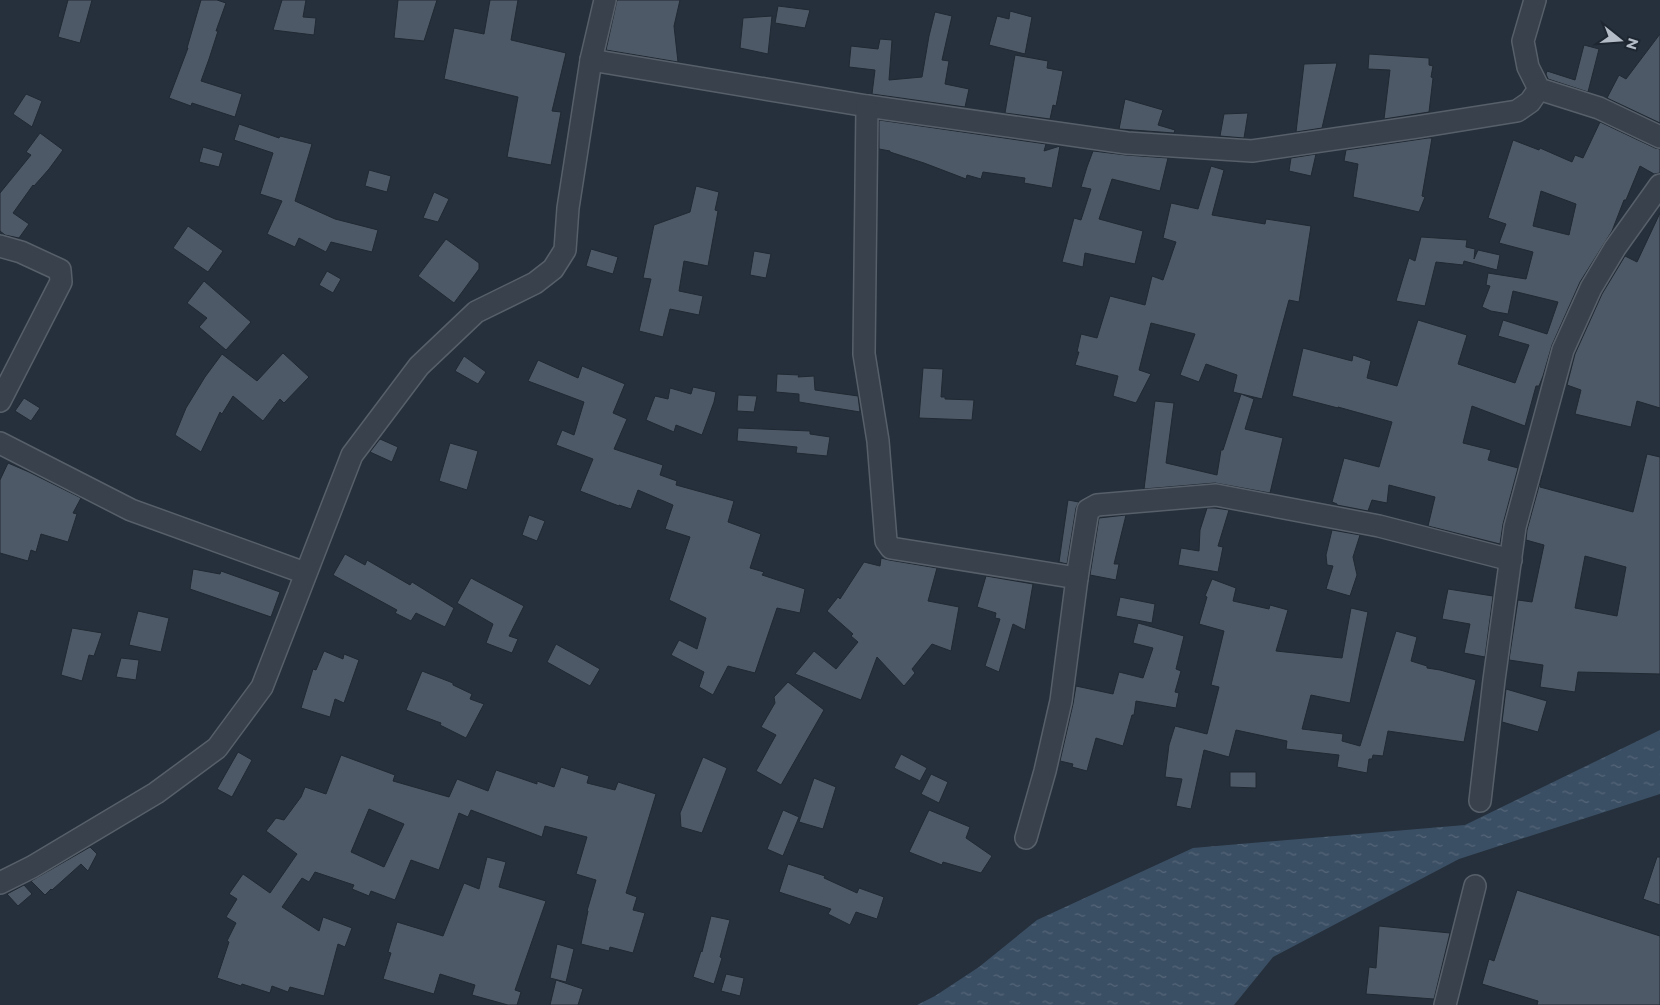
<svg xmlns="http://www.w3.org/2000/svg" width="1660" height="1005" viewBox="0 0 1660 1005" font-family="Montserrat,sans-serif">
	<defs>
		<pattern id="water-ripples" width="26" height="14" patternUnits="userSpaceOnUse" patternTransform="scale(1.25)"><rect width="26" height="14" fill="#3b4f64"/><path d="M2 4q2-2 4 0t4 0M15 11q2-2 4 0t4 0" fill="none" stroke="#556679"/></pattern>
	</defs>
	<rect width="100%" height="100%" fill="#25303c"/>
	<!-- water -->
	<polygon fill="url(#water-ripples)" points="1660,730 1660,794 1459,859 1273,957 1234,1005 917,1005 935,996 979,967 1037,920 1193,848 1465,825"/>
	<!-- building -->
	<g fill="#4e5967" stroke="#202933" fill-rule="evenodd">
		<polygon points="68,0 92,0 80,43 58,37"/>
		<polygon points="201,0 217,0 226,3 216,31 218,31 209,59 201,81 242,94 235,117 192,103 191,106 169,98 188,48 187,48"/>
		<polygon points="282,0 306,0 303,17 316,18 314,35 273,30"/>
		<polygon points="398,0 437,0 424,41 394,38"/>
		<polygon points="490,0 518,0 511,40 566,53 552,111 561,112 551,165 507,157 518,97 444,79 454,28 484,34"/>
		<polygon points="617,0 680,0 674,26 678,62 606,50"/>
		<polygon points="778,6 810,10 805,28 775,23"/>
		<polygon points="1010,11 1032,17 1025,54 989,45 997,16 1009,19"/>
		<polygon points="935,12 952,16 942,60 949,61 945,84 969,89 965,107 872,94 875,70 849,67 851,46 878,49 880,39 892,40 889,80 922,77 929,36"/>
		<polygon points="772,16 768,54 740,48 743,18"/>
		<polygon points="1660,34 1660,123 1607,98 1619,75 1626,79"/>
		<polygon points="1584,45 1599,49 1588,92 1548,79 1546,74 1547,71 1575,80"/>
		<polygon points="1369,54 1429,58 1429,65 1433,66 1431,77 1433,78 1429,112 1384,119 1390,70 1368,69"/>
		<polygon points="1015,55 1048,61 1047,68 1063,71 1056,106 1053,105 1050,119 1005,113"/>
		<polygon points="1337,63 1322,128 1296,132 1304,64"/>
		<polygon points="26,94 42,101 32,127 13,114"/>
		<polygon points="1125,99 1163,110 1158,125 1175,130 1174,133 1119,129"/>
		<polygon points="1248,113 1244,138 1220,136 1224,114"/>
		<polygon points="879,120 1046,144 1044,151 1060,146 1052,188 1024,183 1025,178 983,172 981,179 967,175 966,179 924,163 890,152 890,151 879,149"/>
		<path d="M1600,122L1655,148L1660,149V173L1654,174L1640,166L1626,200H1624L1612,231L1580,282L1552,345L1543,376L1539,386H1536L1525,426L1472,406L1463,443L1491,450L1488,460L1518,468L1503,524L1500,544L1428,526L1435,497L1389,485L1387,503L1372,500L1368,511L1337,505V504L1332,502L1344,458L1379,467L1392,422L1338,407V408L1292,396L1303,348L1352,361L1353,355L1371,361L1367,378L1397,386L1418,320L1467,335L1458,364L1515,383L1529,345L1498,336L1503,320L1547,334L1558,302L1513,291L1508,314L1491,311L1482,307L1490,286L1486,285L1488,273L1526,279L1533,252L1499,243L1506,224L1488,218L1513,140L1539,150L1540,148L1572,162L1575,155L1583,158ZM1541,191L1576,204L1569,235L1533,226Z"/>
		<polygon points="239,124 279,138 280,136 312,144 295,201 335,219 378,230 372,252 331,242 326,252 299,238 295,247 267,234 282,201 260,194 273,153 234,140"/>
		<polygon points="40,133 63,150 49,169 34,186 33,185 13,213 29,224 19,238 5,235 0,231 0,193 31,155 26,152"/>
		<polygon points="1428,138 1432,138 1422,196 1425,197 1419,212 1353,197 1358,164 1344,161 1346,150"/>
		<polygon points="203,147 223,153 219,167 199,162"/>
		<polygon points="1093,151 1126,155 1168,158 1160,191 1112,179 1099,219 1143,231 1135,264 1085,253 1083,267 1062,262 1074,218 1081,220 1091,189 1081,187 1087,167"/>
		<polygon points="1316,154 1311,176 1289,171 1291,158"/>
		<polygon points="1211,166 1224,170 1212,215 1265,224 1266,219 1311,226 1299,302 1289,300 1262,399 1233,392 1237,375 1206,364 1199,382 1180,375 1195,334 1151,323 1139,370 1151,374 1136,403 1113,396 1118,376 1075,365 1079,352 1077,352 1081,334 1097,338 1110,296 1145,305 1152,276 1163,280 1176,242 1163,238 1171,203 1198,209"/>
		<polygon points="369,170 391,176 387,192 365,186"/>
		<polygon points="696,186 719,192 715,210 718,211 708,266 684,261 679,291 703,296 699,315 670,309 663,337 639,331 651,279 643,278 654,225 690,212"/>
		<polygon points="434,192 449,199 438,222 423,218"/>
		<polygon points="1660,213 1660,408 1637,401 1631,427 1575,414 1581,390 1567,385 1575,354 1602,294 1625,256 1637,262"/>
		<polygon points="188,226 223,251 208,272 173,248"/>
		<polygon points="1421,237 1467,240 1466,247 1475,249 1474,259 1478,250 1500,255 1497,270 1464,261 1463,265 1436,262 1425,306 1396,301 1409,258 1415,261"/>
		<polygon points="446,239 479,263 479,269 454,303 418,276"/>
		<polygon points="591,249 618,257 613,274 586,266"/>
		<polygon points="754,251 771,254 766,278 750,275"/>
		<polygon points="327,271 341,279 333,293 319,285"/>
		<polygon points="204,281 251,322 226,350 199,327 207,318 187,303"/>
		<polygon points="283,353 309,377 284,403 280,399 263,421 233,396 222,414 220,412 201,452 175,435 186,408 205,377 222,354 257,381"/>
		<polygon points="464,356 486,372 478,384 455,371"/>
		<polygon points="538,360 578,378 582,366 625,384 613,413 627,419 614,449 663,465 660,475 677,481 676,485 734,501 728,522 761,534 750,568 764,572 762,575 805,589 800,613 777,608 755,673 728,666 713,695 699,687 704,672 671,655 679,640 697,649 706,618 669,600 690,537 665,529 673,505 638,490 631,509 619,505 619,506 580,491 593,459 556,445 562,430 574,435 584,402 528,381"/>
		<polygon points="923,368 943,369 941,397 945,397 945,399 974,400 972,420 919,418"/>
		<polygon points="777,374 799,375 798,377 814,376 815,390 858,396 860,412 799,402 799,394 776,392"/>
		<polygon points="693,387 716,392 714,402 702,435 676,425 674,432 646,420 655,396 668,399 670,388 691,394"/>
		<polygon points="1241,394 1254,399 1245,429 1283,438 1270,493 1215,483 1144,489 1155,401 1174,403 1166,463 1217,475 1221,450 1223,450"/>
		<polygon points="738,395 757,396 754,412 737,411"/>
		<polygon points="24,398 40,408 31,421 15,411"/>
		<polygon points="738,428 810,431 810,434 830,437 827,456 796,453 797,447 737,441"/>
		<polygon points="380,439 398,447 392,462 370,452"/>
		<polygon points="450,443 478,451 467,490 439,481"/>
		<path d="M1647,454L1660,457V674L1578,672L1575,692L1540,687L1543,665L1509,660L1518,600L1532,602L1544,545L1526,540L1527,530L1542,475L1540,487L1633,512ZM1585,556L1626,567L1617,616L1575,608Z"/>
		<polygon points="8,463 29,472 81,498 73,513 77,514 68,542 41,534 36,552 31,550 28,561 0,553 0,480"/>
		<polygon points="1068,500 1079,502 1076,508 1067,564 1059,562"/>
		<polygon points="1207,508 1215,508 1229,510 1218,546 1223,547 1218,572 1178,565 1181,548 1199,551 1200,530"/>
		<polygon points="529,515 545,521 537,541 522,535"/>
		<polygon points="1126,515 1114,564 1119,564 1116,580 1090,575 1099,518"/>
		<polygon points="1332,530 1360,535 1353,557 1357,575 1350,596 1326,589 1333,566 1327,565 1326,555"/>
		<polygon points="345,554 365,565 367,560 410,585 412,582 454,608 445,627 416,613 411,621 395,613 397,610 333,575"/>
		<polygon points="881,558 889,560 937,568 928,601 959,607 951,651 932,644 912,669 915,673 904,686 877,657 861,700 795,674 814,651 836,669 858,642 851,636 853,634 827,611 838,597 840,599 864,562 880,566"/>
		<polygon points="193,569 220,574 221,571 280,592 271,617 190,589"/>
		<polygon points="986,576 1033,584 1025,630 1013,624 999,672 985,666 1000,619 995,618 996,613 977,607"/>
		<polygon points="471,578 524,606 509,636 518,639 512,653 486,643 493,624 457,603"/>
		<polygon points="1212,579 1236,588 1233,601 1269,609 1270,605 1288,610 1276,651 1342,658 1351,608 1368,612 1350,703 1311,695 1302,729 1343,734 1342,741 1360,746 1396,631 1417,637 1411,661 1427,666 1427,668 1440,670 1476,680 1464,742 1388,731 1383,756 1373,755 1372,759 1369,759 1367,773 1337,767 1339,755 1286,749 1287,741 1236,730 1229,757 1204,750 1191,809 1176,806 1182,779 1165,777 1169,745 1175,726 1207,734 1219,687 1211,685 1224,631 1199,624 1207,597 1205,596"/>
		<polygon points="1448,589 1493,596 1485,657 1464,653 1470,624 1442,619"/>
		<polygon points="1120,597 1155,604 1152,623 1116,616"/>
		<polygon points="138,611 169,618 161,652 129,645"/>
		<polygon points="1138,623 1184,636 1176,669 1181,671 1175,692 1179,693 1176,708 1136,701 1134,715 1132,715 1123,746 1096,738 1087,771 1072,767 1073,764 1060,761 1073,704 1076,686 1113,694 1119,672 1143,678 1153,648 1133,643"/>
		<polygon points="72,628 102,633 94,656 89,655 82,681 61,675"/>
		<polygon points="556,644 600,669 590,686 547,662"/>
		<polygon points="324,651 343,659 344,654 359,660 344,703 335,699 330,717 301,708 313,669 316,670"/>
		<polygon points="121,658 139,660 136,680 116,677"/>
		<polygon points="422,671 453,683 453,685 472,694 470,699 484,704 466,738 440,725 441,723 406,710"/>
		<polygon points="788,682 824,710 781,785 756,771 776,735 761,727 775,703 774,697"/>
		<polygon points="1506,689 1547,701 1538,732 1502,722"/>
		<polygon points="238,752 252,760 232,797 217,789"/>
		<polygon points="901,754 927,768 920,781 894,768"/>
		<path d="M341,755L395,775L393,781L449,797L457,779L488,791L496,770L537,784V781L554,787L561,767L589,776L587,783L615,790L618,782L656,794L626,893L637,897L633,910L645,913L633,953L610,947L609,951L581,944L588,911H587L596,880L576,874L587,837L545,826L542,837L471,810L468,817L459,813L439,870L411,860L395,900L371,891L369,896L352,889L354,885L315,872L309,882L302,878L282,907L319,931L323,917L352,928L345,947L338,944L324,996L290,987L288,992L272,986L270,993L242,984L241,986L217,978L229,942L227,941L236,923L226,917L237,899L229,894L243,874L270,893L297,854L266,831L276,818L284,820L301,797L305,787L326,794ZM369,809L404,824L384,867L351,852Z"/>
		<polygon points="703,757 727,768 702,833 681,827 680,813"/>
		<polygon points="1230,772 1256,772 1256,788 1230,787"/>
		<polygon points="931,774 948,782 939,803 921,794"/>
		<polygon points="814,778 836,787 823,829 799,822"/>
		<polygon points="783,810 799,817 783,856 767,849"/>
		<polygon points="929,810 970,827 966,838 992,856 981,873 943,862 942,865 909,852"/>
		<polygon points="90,847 97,854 88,871 81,864 52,890 51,889 45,895 31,881"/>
		<polygon points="487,857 506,862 499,887 546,901 515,990 521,992 517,1005 508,1005 472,995 475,985 440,974 434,994 383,979 391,953 388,952 397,922 443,936 464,883 479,889"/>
		<polygon points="1657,857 1660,857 1660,905 1643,899"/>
		<polygon points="788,864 825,876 824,878 857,893 859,888 884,897 877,919 856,912 850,925 828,914 831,909 779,892"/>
		<polygon points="24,885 32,894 18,906 7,894"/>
		<polygon points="1517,890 1660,936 1660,1005 1537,1005 1538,1001 1482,984 1489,959 1494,961"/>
		<polygon points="711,916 730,920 720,957 722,958 714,984 693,977 701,951 702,952"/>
		<polygon points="1379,926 1450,933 1434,999 1366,994 1369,967 1376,968"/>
		<polygon points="557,944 574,949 566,982 550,978"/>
		<polygon points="726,974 744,978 740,996 721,991"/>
		<polygon points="556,980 583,989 578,1005 550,1005"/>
	</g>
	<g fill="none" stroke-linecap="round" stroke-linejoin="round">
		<!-- street casing -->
		<g stroke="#57606a" stroke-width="24">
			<g id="street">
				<polyline points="1535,0 1523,41 1528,67 1539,89 1599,108 1660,137"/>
				<polyline points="591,60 867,106 1127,143 1252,151 1417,127 1517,111 1530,102 1539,89"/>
				<polyline points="867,106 864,354 878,441 886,541 891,548 1077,578 1088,510 1097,505 1216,495 1379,526 1511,560"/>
				<polyline points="0,246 21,252 60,270 61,282 0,401"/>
				<polyline points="0,443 131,510 305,573"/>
				<polyline points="1480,801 1494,680 1515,527 1563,350 1591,288 1615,248 1660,185"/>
				<polyline points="1026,838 1045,771 1061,701 1077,578"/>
				<polyline points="0,883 32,867 156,793 217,748 262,687 352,455 419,366 476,312 535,283 553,269 565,250 568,208 591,60 605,0"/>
				<polyline points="1445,1005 1475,886"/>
			</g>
		</g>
		<!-- street -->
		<use href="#street" stroke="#39424c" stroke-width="21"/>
	</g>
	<!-- north arrow -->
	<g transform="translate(1620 40) rotate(107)" stroke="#1e2731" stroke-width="4" paint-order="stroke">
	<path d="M0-4L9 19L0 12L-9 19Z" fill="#b4bdc7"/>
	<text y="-8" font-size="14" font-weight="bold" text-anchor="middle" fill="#b4bdc7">N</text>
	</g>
</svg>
